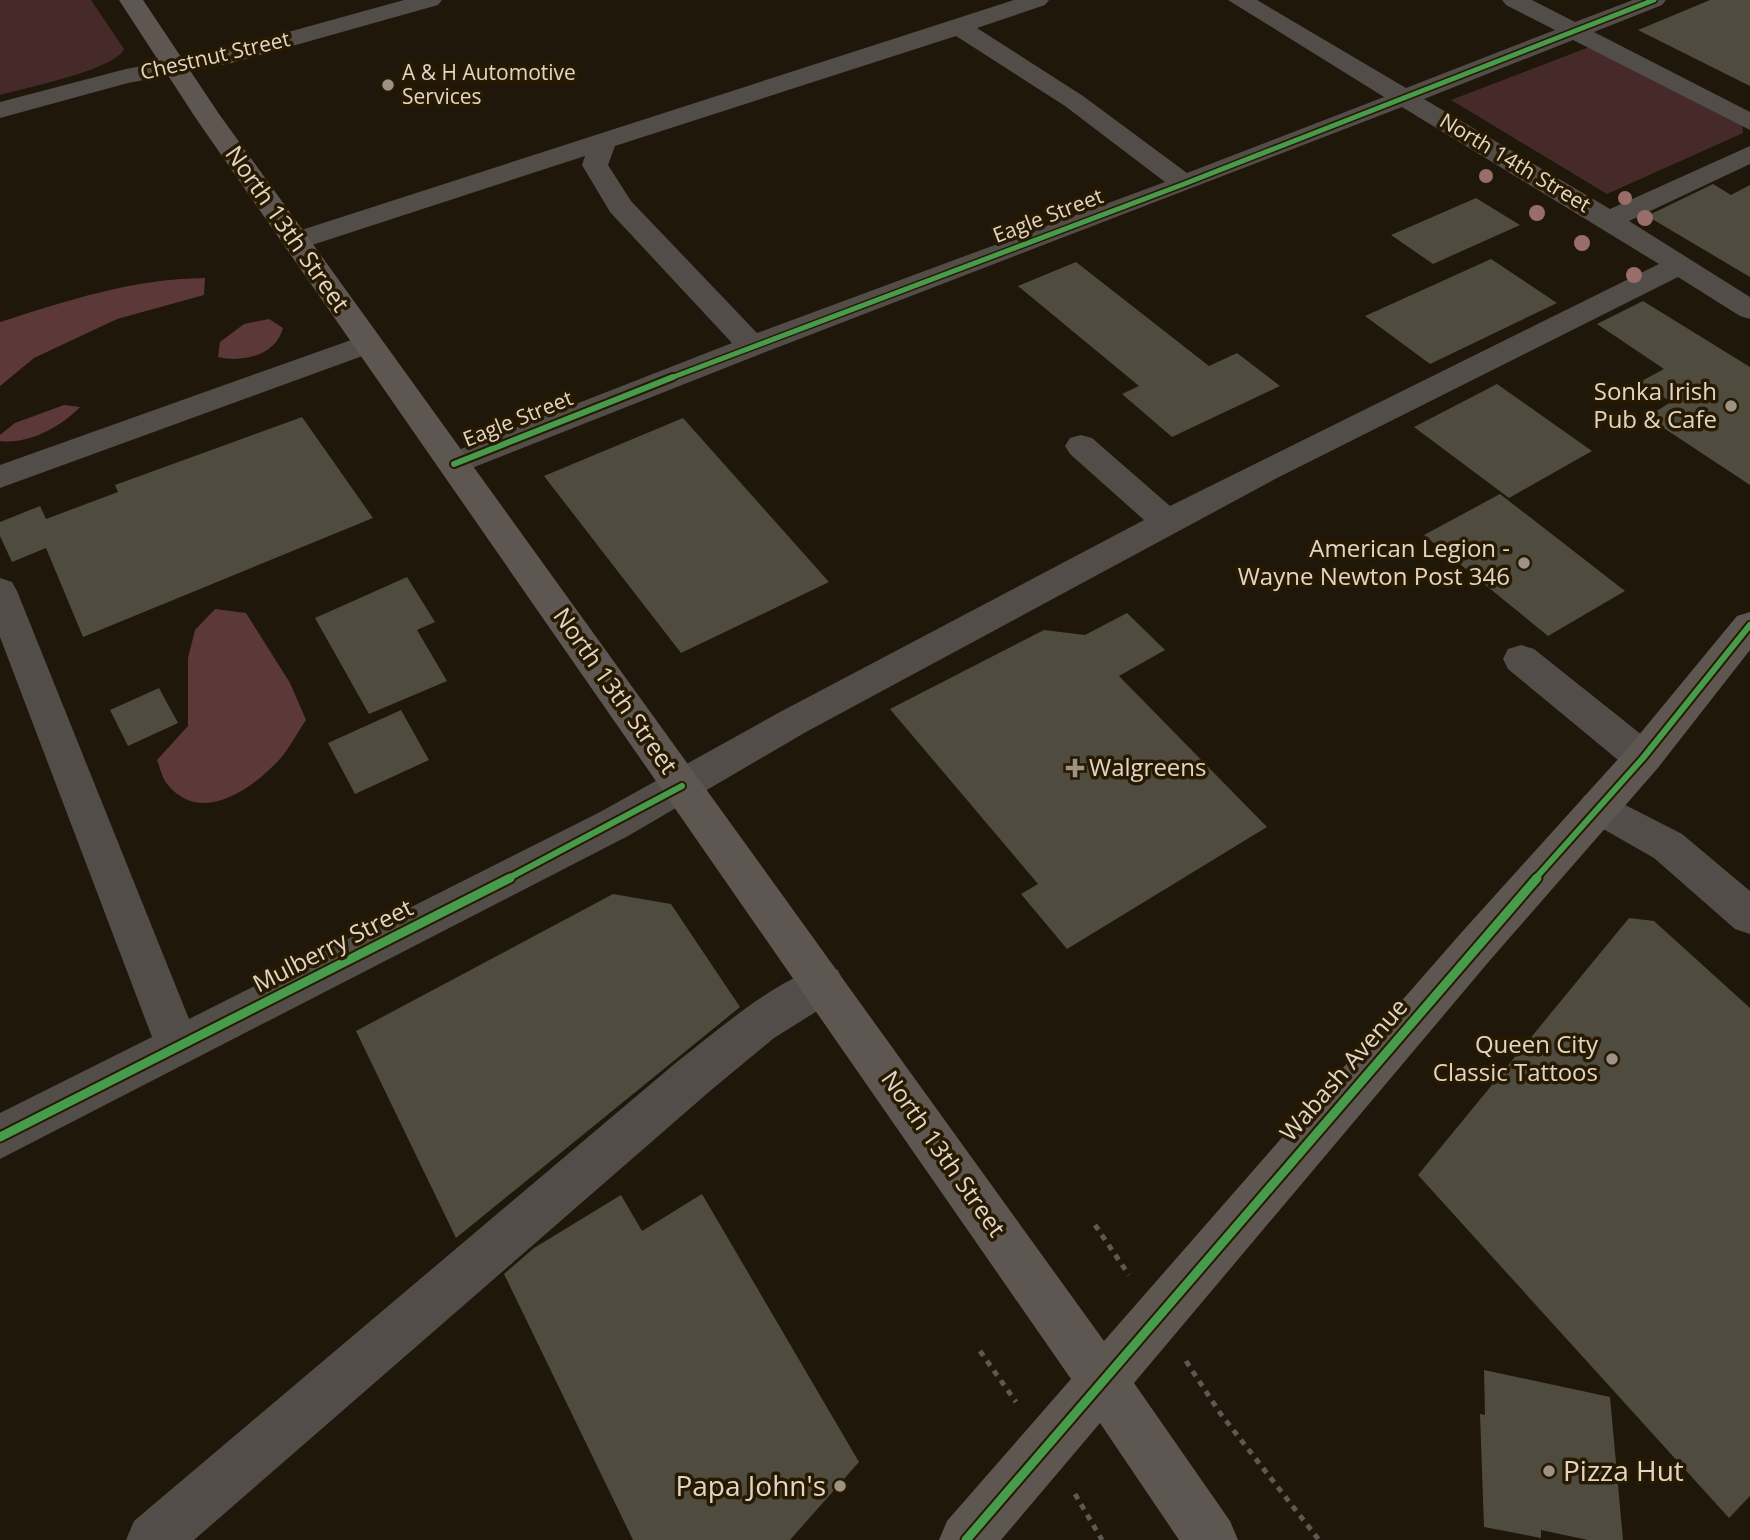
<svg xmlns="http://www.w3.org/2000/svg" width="1750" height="1540" viewBox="0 0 1750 1540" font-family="'Open Sans',sans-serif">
	<rect width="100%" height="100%" fill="#1f170a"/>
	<!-- green -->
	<g fill="#452a29">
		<path d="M0,0H91L124,49C115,70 24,88 0,95Z"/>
		<polygon points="1592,46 1742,123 1743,133 1607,194 1451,100"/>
	</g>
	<!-- forest -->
	<g fill="#5c3938">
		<path d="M205,278L204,295L117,319L34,358L0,386V322C70,300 131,279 205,278Z"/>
		<path d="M269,319L283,328C276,355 243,363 218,357L220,342L244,324Z"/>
		<path d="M64,405L80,407C62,426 28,445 0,441V435L15,423Z"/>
		<path d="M215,609L246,613L290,683L306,720C297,733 289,749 279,760C251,790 201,825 168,785C162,779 160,767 157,760L188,726V658L195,630Z"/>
	</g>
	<!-- building -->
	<g fill="#4f4b3e">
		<polygon points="1710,0 1750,0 1750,86 1638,30"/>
		<polygon points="1713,184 1731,195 1750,185 1750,277 1647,216"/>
		<polygon points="1476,198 1520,225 1433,264 1391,235"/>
		<polygon points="1491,259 1557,303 1430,364 1365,316"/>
		<polygon points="1076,262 1209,366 1237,353 1280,386 1172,437 1122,394 1139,386 1018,286"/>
		<polygon points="1643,301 1750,367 1750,485 1647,417 1671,402 1640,382 1664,369 1597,324"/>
		<polygon points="1497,384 1592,451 1509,498 1414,427"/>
		<polygon points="302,417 373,518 83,637 46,548 12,562 0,536 0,522 40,506 46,519 118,492 115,485"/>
		<polygon points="683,418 829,582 681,653 544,476"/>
		<polygon points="1500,494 1625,591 1548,636 1424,535"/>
		<polygon points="407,577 435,622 417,630 447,681 369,714 315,618"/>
		<polygon points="1127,613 1165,650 1119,676 1267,827 1067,949 1021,894 1038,884 890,709 1044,630 1085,635"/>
		<polygon points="159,688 178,723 128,746 110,710"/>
		<polygon points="401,710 429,760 355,794 328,743"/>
		<polygon points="613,894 671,904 740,1007 456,1238 356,1031"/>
		<polygon points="1629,918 1654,921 1750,1008 1750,1496 1729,1518 1418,1175"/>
		<polygon points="702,1194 859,1462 790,1540 633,1540 504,1274 534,1248 621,1195 642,1231"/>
		<polygon points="1484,1370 1610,1397 1623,1540 1588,1540 1541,1530 1541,1538 1484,1527 1480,1414 1485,1415"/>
	</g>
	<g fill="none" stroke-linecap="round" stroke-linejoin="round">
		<!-- path -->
		<g stroke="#5c5852" stroke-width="5" stroke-dasharray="6 6" stroke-linecap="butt">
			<polyline points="1095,1225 1129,1275"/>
			<polyline points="980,1351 1016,1402"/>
			<polyline points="1186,1361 1220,1413 1319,1540"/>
			<polyline points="1075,1494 1102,1540"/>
		</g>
		<!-- minor -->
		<g fill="#534d4a" fill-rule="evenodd">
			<polygon points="404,0 442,0 438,5 232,63 128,83 0,118 0,102 126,69 220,51"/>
			<path d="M1014,0H1049L1045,5L977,28L1083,96L1187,173L1384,97L1228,0H1257L1406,88L1555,30L1506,5L1502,0H1532L1575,22L1633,0H1666L1662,5L1594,32L1750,112V130L1573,40L1424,99L1610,209L1750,146V164L1629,221L1750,297V319L1740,316L1678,277L1279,477L806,732L628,836L0,1159V1113L152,1037L0,637V578L12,582L17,591L189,1019L600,812L780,712L1144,520L1070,454L1065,446L1070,438L1081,435L1092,438L1170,506L1659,264L1402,107L763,353L454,475L443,472L438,464L443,456L732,343L610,212L582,165L585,156L306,247L296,249L286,247L282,241L286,235ZM956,36L1065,106L1165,182L757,333L631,201L608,165L615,146Z"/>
			<polygon points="368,334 379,336 383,343 379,350 0,488 0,465"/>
			<polygon points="1521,645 1534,649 1657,747 1662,758 1657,769 1643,773 1629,769 1508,669 1503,659 1508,649"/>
			<polygon points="1598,791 1682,834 1750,891 1750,934 1735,929 1654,858 1584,818 1578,807 1584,796"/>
			<path d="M823,965L838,970L844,984L838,998L774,1038L710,1091L194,1540H126L134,1521L678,1061C723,1026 769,985 823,965Z"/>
		</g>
		<!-- major -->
		<polygon fill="#5e5751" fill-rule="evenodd" points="119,0 143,0 219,114 1104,1341 1461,933 1629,747 1737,616 1750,612 1750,650 1657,769 1491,959 1134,1383 1230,1521 1238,1540 1179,1540 1100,1423 1001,1540 939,1540 947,1521 1071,1379 195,117"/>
		<!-- cycleway-far2 casing -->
		<g stroke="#281901" stroke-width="8">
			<polyline id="cycleway-far2" points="668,379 1184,184 1654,0"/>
		</g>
		<!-- cycleway-far1 casing -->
		<g stroke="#281901" stroke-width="10">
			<g id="cycleway-far1">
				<polyline points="454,464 673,377"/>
				<polyline points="507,879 682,786"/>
				<polyline points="1535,879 1643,758 1750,625"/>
			</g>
		</g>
		<!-- cycleway casing -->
		<g stroke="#281901" stroke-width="13">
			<g id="cycleway">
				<polyline points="0,1137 510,878"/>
				<polyline points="966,1540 1537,878"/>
			</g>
		</g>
		<!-- cycleway-far2 -->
		<use href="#cycleway-far2" stroke="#469c4c" stroke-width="5"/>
		<!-- cycleway-far1 -->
		<use href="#cycleway-far1" stroke="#469c4c" stroke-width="6"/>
		<!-- cycleway -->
		<use href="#cycleway" stroke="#469c4c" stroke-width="9"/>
	</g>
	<!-- trees -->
	<g fill="#996d68">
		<circle cx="1486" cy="176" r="7"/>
		<circle cx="1625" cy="198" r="7"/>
		<circle cx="1537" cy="213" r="8"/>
		<circle cx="1645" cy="218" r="8"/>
		<circle cx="1582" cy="243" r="8"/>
		<circle cx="1634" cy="275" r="8"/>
	</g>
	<!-- markers -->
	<g fill="#9c9285" stroke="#281901" stroke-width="2.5">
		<circle cx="388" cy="85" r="7"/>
		<circle cx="1731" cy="406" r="7"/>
		<circle cx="1524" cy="563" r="7"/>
		<path d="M1071.5 757.5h7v7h7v7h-7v7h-7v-7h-7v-7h7z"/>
		<circle cx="1612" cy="1059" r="7"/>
		<circle cx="1549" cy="1471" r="7"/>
		<circle cx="840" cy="1486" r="7"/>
	</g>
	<g text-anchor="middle" stroke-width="7" stroke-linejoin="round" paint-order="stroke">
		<!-- far-street labels -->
		<g font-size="21" fill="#e0d5c7" stroke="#281901">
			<text transform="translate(215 56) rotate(-13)" y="7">Chestnut Street</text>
			<text transform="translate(1515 163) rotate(31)" y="7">North 14th Street</text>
			<text transform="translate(1048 216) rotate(-21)" y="7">Eagle Street</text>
			<text transform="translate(518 419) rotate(-22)" y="7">Eagle Street</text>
		</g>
		<!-- far-poi labels -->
		<g font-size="21" fill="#e0d5c7" stroke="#281901" text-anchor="start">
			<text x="402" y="80">A &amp; H Automotive<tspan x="402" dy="24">Services</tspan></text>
		</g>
		<!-- street labels -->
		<g font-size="24" fill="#e0d5c7" stroke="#281901">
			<text transform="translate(287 229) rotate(55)" y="8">North 13th Street</text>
			<text transform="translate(615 691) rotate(55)" y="8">North 13th Street</text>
			<text transform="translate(333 946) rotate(-27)" y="8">Mulberry Street</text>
			<text transform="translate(1344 1070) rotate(-49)" y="8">Wabash Avenue</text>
			<text transform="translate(943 1154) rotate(55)" y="8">North 13th Street</text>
		</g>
		<!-- poi labels -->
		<g font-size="24" fill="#e0d5c7" stroke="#281901" text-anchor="end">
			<text x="1717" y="400">Sonka Irish<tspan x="1717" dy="28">Pub &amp; Cafe</tspan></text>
			<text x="1510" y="557">American Legion -<tspan x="1510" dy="28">Wayne Newton Post 346</tspan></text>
			<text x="1089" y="776" text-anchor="start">Walgreens</text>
			<text x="1598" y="1053">Queen City<tspan x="1598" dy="28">Classic Tattoos</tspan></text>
		</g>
		<!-- near-poi labels -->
		<g font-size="28" fill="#e0d5c7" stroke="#281901" text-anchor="start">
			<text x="1563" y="1481">Pizza Hut</text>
			<text x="826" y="1496" text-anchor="end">Papa John's</text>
		</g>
	</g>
</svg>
